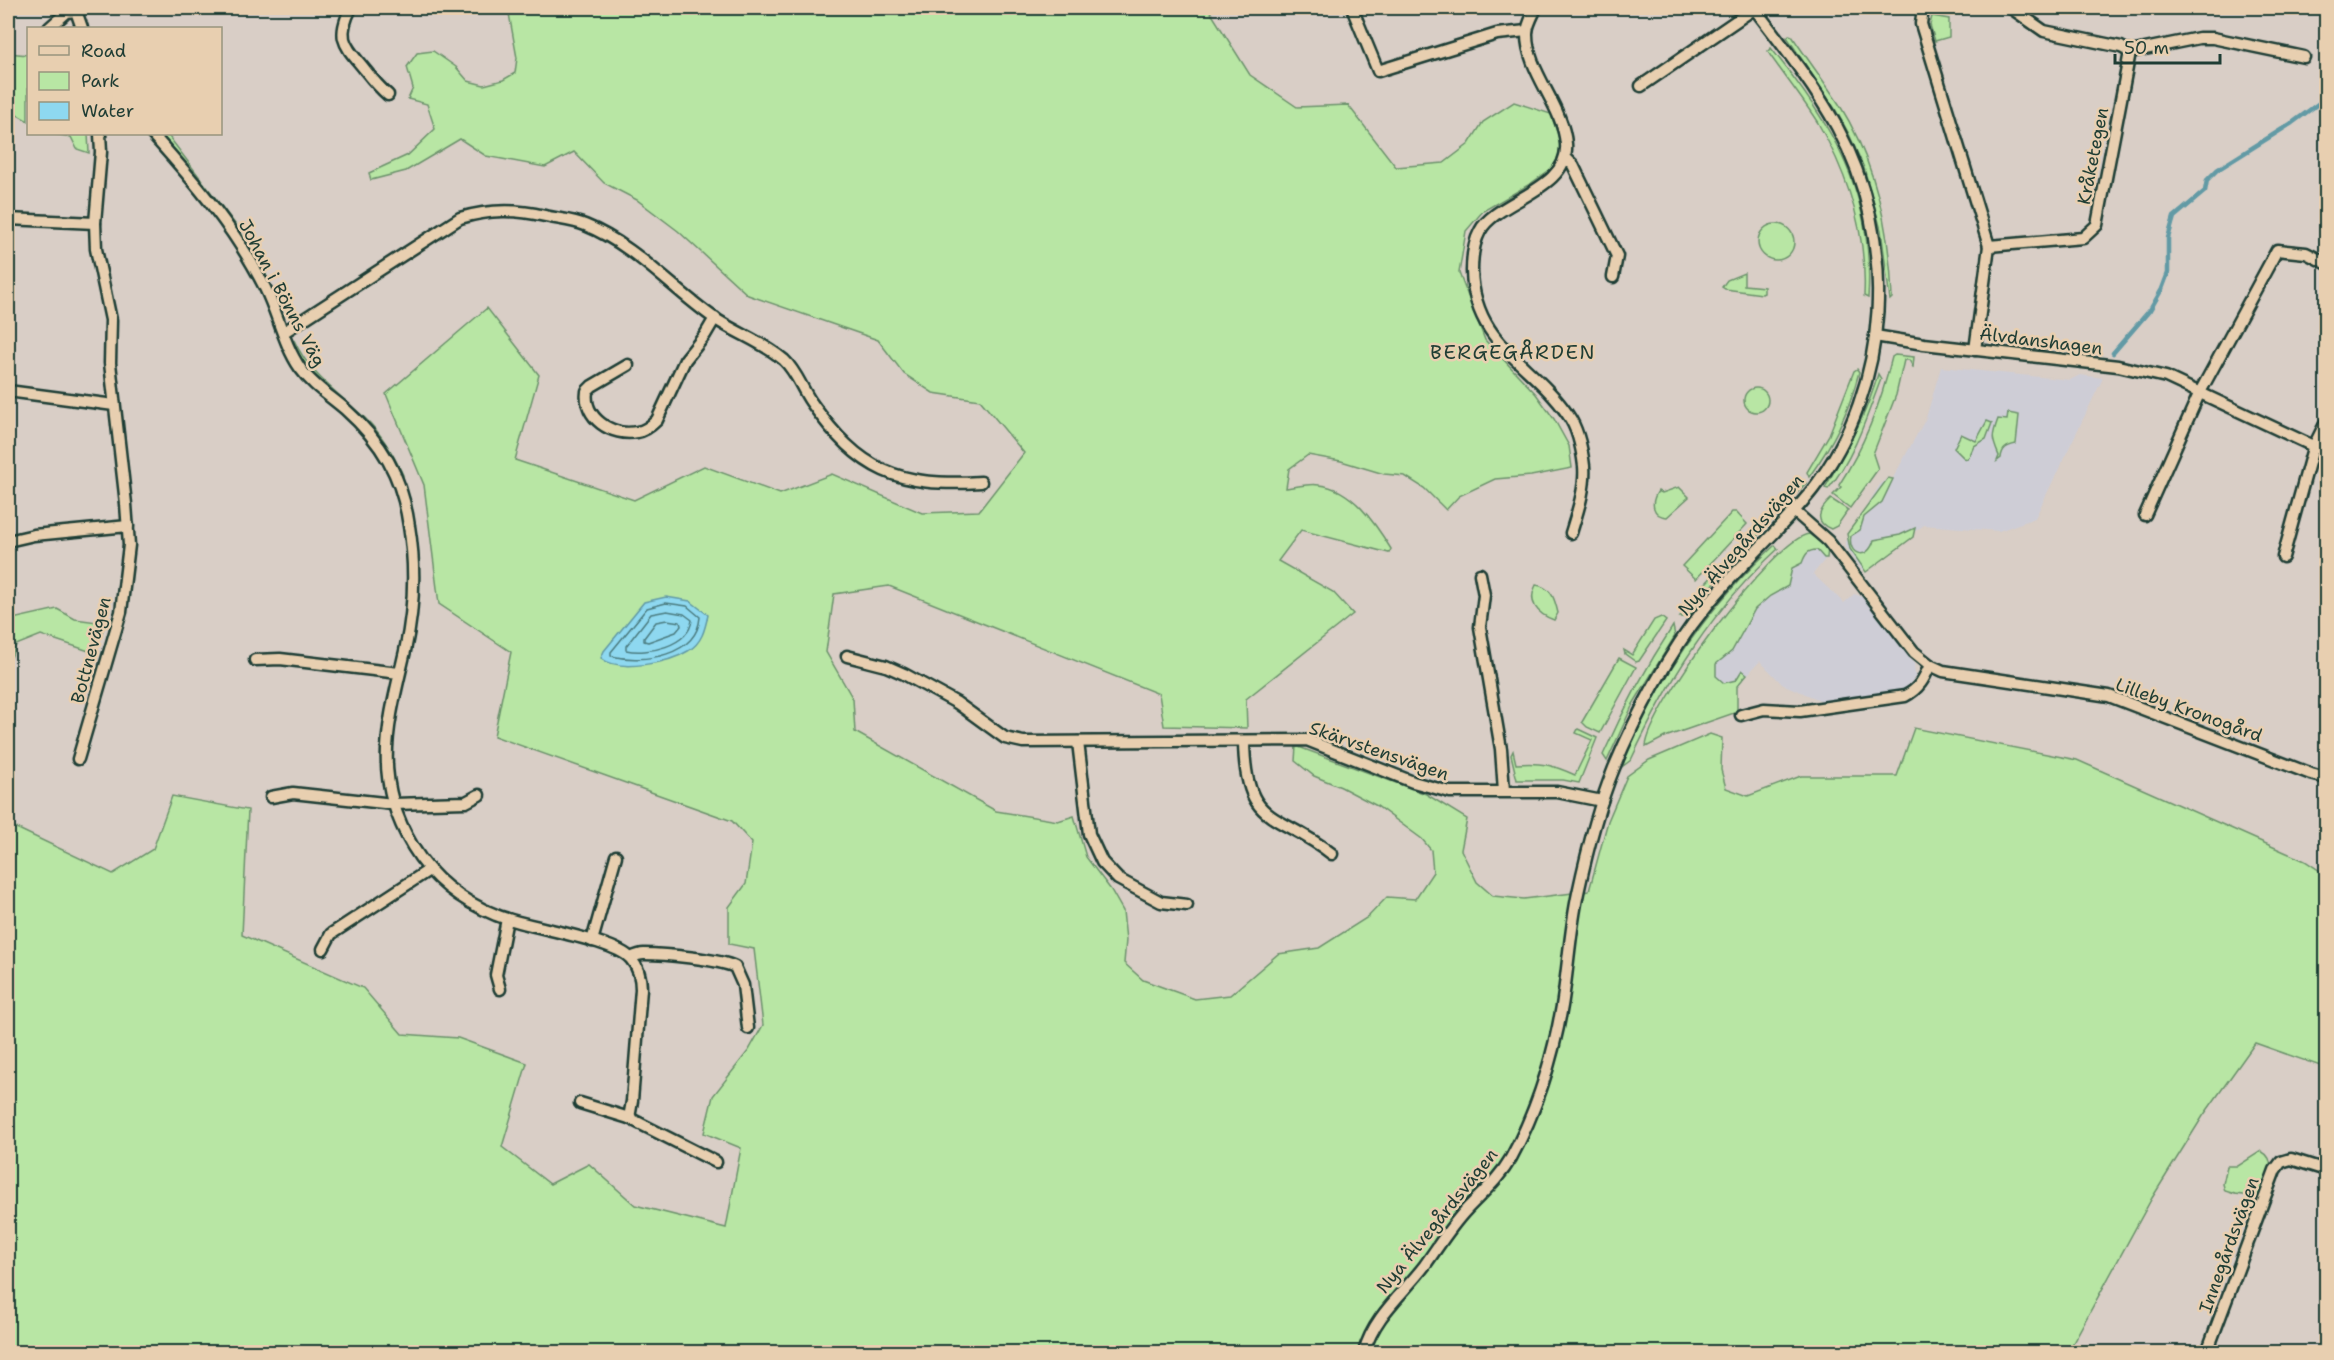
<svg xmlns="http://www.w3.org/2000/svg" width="2334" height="1360" viewBox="0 0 2334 1360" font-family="'Shantell Sans',sans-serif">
	<rect width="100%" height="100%" fill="#d9cec6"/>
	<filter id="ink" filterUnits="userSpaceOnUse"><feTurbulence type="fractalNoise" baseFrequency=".0167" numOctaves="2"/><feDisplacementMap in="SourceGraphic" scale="12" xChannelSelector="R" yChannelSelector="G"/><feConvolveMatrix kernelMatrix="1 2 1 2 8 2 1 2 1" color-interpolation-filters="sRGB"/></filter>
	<g filter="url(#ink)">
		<!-- built -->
		<g fill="#cecdd6">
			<polygon points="1941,367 2070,380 2080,375 2103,378 2035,518 1999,531 1924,525 1862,570 1846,547 1846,539 1881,483 1887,479 1893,478 1926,418"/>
			<polygon points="1815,540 1827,557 1813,574 1844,603 1854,594 1863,597 1914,663 1915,677 1906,689 1822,701 1782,684 1760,661 1737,686 1683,700 1741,615"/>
		</g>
		<!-- green -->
		<g fill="#b8e6a4" stroke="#6c926c" stroke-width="1.5">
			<path d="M508,8H1208L1250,75L1297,107L1348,105L1396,167L1444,163L1469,144L1483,122L1514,102L1551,114L1561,144L1555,166L1530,184L1483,211L1466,231L1459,273L1485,340L1536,394L1554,419L1569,446L1572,468L1531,476L1495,479L1459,496L1446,510L1424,488L1405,476L1384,474L1341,461L1308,455L1289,469L1286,488C1297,487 1309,483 1319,485C1352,488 1375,523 1391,549L1389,553L1301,530L1278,561L1333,592L1353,614L1246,699L1247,728L1164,726L1159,694L889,586L834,594L826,652L853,699L855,732L996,811L1058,821L1074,816L1086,857L1111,890L1123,911L1126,940L1124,963L1143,980L1195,999L1230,995L1278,954L1319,948L1368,917L1387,897L1415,899L1433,872L1431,850L1422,839L1377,806L1341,787L1314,776L1295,761L1296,746L1426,794L1467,819L1461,850L1477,882L1493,896L1524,899L1589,891L1608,821L1627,776L1649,760L1710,734L1722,738L1721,770L1726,788L1748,796L1801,776H1897L1914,728L2077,760L2305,861L2326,875V1068L2255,1043L2203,1116L2152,1198L2068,1352H8V824L113,874L153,849L172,796L248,810L242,935L363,988L402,1034L458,1038L527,1063L502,1147L550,1184L589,1164L635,1205L726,1228L741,1148L704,1133L713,1096L749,1050L763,1025L754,949L729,944V907L746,884L752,843L732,821L494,736L511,652L439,604L424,485L386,394L487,308L539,375L515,460L634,500L704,466L780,494L832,474L922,513L979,511L1024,453L980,400L933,393L904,374L878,340L748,295L678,231L637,200L604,183L574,152L545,167L486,156L460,139L406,171L371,180L369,173L408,155L435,129L427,104L408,99L413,88L407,67L417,53L433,51L456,67L468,81L484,85L503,80L515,73L517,58Z"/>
			<polygon points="1932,16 1949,19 1949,37 1935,41 1930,25"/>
			<path d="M1789,35L1792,36C1807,59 1824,81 1839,104C1876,163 1890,230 1892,298L1890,300L1881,230L1864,168L1849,134L1835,109L1787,37Z"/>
			<path d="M1771,48C1833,127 1875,193 1868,298L1864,296C1867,235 1848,175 1818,123C1803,99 1786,78 1770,55L1768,51Z"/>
			<polygon points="8,53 28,55 28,121 16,114 8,114"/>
			<polygon points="54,134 88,134 89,153 77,149 71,137"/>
			<polygon points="159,134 167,134 238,228 264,270 284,316 266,276 232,221 214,196"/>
			<circle cx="1776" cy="242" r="18"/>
			<polygon points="1744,273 1744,285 1764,287 1764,293 1762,294 1725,289 1722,287 1727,280"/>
			<path d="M294,340C309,374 338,393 365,418C382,434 393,453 403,475V479L393,459L377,434L309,370C303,361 294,351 294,340Z"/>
			<path d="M1895,355L1914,357L1913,367L1909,360H1904L1896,395L1873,454L1878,469L1850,508L1833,495L1841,487L1839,485C1865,445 1881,403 1892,357Z"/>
			<path d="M1857,369L1859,372C1848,414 1834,442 1809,477L1807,472L1829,435L1854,371Z"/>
			<path d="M1878,374L1881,379C1867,416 1854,458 1828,489L1825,488C1845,451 1867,415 1878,374Z"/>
			<circle cx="1756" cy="400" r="12"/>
			<path d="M2008,413L2019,415L2016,444C2007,446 2002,448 2001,458L1997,461L1999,456C1992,439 1991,438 1998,419L2007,420Z"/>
			<polygon points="1987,421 1992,423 1986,439 1974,446 1968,459 1964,458 1954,448 1961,434 1976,441"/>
			<path d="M1888,478L1893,479L1882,502L1864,517L1860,530L1851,536C1847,555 1868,562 1874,540L1900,535L1915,528L1913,537L1866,572L1850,549L1847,534Z"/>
			<polygon points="1801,481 1806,483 1768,524 1766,519"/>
			<path d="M1679,487L1689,497L1667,517C1652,516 1650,503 1658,491L1662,493Z"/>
			<path d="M1831,499L1848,510L1837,526L1831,529C1813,522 1819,510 1831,499Z"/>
			<polygon points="1732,512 1736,512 1747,524 1696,579 1682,566"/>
			<polygon points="1756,530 1759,534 1716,581 1691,613 1686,617 1680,617 1705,584"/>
			<path d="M1809,534L1828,548L1827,558H1824L1817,550C1807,550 1805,555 1802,563L1792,568L1788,586L1770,596L1755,609L1732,651L1716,664V676L1724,683L1736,680L1742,670L1747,674L1737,686V712L1665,737L1646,747C1647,711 1774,538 1809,534Z"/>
			<path d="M1775,545L1778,549C1713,608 1668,681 1631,760L1623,766C1626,749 1637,731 1645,716C1678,651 1721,594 1775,545Z"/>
			<path d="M1536,585C1552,587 1555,600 1558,613L1554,620C1537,614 1527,602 1536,585Z"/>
			<polygon points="57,609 75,619 105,623 95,653 41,635 16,645 10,660 8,659 8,620"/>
			<polygon points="1661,617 1666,621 1639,661 1636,662 1625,654 1624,650 1632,655 1654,620"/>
			<path d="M1673,626L1675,636L1633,704L1607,761L1603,755C1623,710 1646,667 1673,626Z"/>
			<polygon points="1619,658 1636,667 1600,733 1587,727 1582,722"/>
			<path d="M1578,729L1597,738L1579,783L1563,780H1517L1511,755L1513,751L1516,764C1542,762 1553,765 1575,775L1592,740L1576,733Z"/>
			<path d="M2261,1151C2280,1161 2266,1182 2260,1197L2235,1194L2225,1191L2223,1184L2227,1166H2238Z"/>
		</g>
		<!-- water -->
		<path fill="#8ed8f0" stroke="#629aa5" stroke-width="1.5" d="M666,597L690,601L708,615C705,629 702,643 688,651C669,663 619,673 601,658L604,651L644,602Z"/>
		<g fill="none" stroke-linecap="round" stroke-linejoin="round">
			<!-- shore -->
			<g stroke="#4b7b7f" stroke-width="1.5">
				<path d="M666,603L687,606L700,617C697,656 643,664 611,656V652L647,608Z"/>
				<path d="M667,611L684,614L692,620C689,646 647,655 626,650V646L651,614Z"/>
				<polygon points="667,620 680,622 681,626 676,632 648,642 644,641 644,638 656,622"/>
			</g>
			<!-- stream -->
			<polyline stroke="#629aa5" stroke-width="4.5" points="2113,353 2150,310 2162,289 2168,273 2168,238 2174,217 2205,191 2207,180 2217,170 2292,123 2326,98"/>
			<!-- minor casing -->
			<g stroke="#1f3d34" stroke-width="15">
				<g id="minor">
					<path d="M351,8C335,40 346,46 366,71C373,80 380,88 388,95"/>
					<polyline points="1352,8 1378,71 1497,34 1527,31"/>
					<path d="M1536,8C1533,15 1527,25 1527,33C1526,71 1563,105 1566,144C1570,190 1496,200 1480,231C1474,242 1472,258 1472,271C1474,345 1532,362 1568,415C1578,429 1582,449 1584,466C1586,488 1577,513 1571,533"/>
					<polyline points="1923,8 1921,24 1989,246"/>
					<polyline points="2011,8 2044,31 2121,47 2130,52 2199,38 2213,38 2304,57"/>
					<polyline points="76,11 82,28"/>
					<polyline points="49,28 67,12 76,11 76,8"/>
					<polyline points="1641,86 1755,8"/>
					<path d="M152,134C195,182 236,230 265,288C278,314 284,345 300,368C312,385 330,396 345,409C382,442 402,476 409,526C416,568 414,610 405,651C388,725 371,777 413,847C433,880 461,901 496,915C524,927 615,939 631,959C638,967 641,979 641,989L632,1101L629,1118"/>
					<polyline points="1565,157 1573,165 1617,256 1613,277"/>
					<polyline points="8,219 95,223"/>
					<path d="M284,332L460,218C490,209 516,209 545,216C558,219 573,220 585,225C635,245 671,288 714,318C736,333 763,342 784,360C796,371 802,389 811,402C860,472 898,487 981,482"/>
					<polyline points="1875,336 1924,344 2118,366 2166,377 2326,452"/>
					<polyline points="1975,350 1989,246 2083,238 2097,225 2130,52"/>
					<path d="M628,365L592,386L587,391C583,418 612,437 637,432C645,431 652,425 657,420L685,360L705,335L715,318"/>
					<polyline points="8,391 114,405"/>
					<polyline points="1794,511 1828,541 1914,652 1930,665 1943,671 2109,696 2311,774 2326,778"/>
					<polyline points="2145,515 2199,394 2277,250 2306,253 2326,263"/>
					<polyline points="8,541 34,535 128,526"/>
					<polyline points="2283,557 2313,448 2326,422"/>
					<polyline points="1480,574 1484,595 1480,627 1501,749 1504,791"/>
					<polyline points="847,656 886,666 904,674 957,703 1005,738 1023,742 1307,740 1413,782 1450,792 1557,792 1602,801"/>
					<polyline points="255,660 280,659 399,673"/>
					<path d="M1741,715L1764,709L1800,711L1905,696C1919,689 1924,679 1930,665"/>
					<path d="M1244,741C1245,828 1277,811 1332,854"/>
					<polyline points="1078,742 1089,834 1102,862 1118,879 1161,902 1187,905"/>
					<polyline points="78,759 121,612 129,545 126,504 110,363 111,320 96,249 95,223 101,152 100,134"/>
					<polyline points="271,797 293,793 393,804 466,802 479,795"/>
					<polyline points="592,941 616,856"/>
					<polyline points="323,949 331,934 429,870"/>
					<path d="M631,958C635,956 639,954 644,954C664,954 719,959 735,967L743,985L748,1028"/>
					<polyline points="500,989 496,975 507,919"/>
					<polyline points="580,1103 629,1118 716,1162"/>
					<path d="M1364,1352C1374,1316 1403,1294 1425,1265C1438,1247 1450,1227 1466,1210C1482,1193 1499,1179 1511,1158C1536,1112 1553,1058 1562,1006C1568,969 1570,930 1578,893C1587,851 1598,807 1614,768C1636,715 1669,652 1705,608C1738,566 1780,531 1813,489C1892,386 1898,239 1837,127C1814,85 1783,46 1754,8"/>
					<polyline points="2207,1352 2275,1170 2281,1162 2291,1159 2326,1170"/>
				</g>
			</g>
			<!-- minor -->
			<use href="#minor" stroke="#e8cfb0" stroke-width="10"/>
		</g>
	</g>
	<g text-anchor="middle" stroke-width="5" stroke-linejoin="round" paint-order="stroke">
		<!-- street labels -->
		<g font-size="18" fill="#1f3d34" stroke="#e8cfb0">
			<text transform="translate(2093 156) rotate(-79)" y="6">Kråketegen</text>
			<text transform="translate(282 293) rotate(62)" y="6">Johan i Bönns Väg</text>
			<text transform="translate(2041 341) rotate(7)" y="6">Älvdanshagen</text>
			<text transform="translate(1741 545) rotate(-49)" y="6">Nya Älvegårdsvägen</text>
			<text transform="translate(91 650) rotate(-75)" y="6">Bottnevägen</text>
			<text transform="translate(2189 710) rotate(20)" y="6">Lilleby Kronogård</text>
			<text transform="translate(1379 751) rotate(19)" y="6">Skärvstensvägen</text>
			<text transform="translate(1437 1221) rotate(-51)" y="6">Nya Älvegårdsvägen</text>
			<text transform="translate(2229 1245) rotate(-70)" y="6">Innegårdsvägen</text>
		</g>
		<!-- neighbourhood labels -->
		<g font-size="20" letter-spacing="1.5" fill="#1f3d34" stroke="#e8cfb0">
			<text x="1513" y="359">BERGEGÅRDEN</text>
		</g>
	</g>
	<!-- margin -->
	<rect width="2334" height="1360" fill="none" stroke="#e8cfb0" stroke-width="30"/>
	<rect x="15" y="15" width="2304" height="1330" fill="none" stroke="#1f3d34" stroke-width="2" filter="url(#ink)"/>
	<!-- legend -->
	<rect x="27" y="27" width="195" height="108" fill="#e8cfb0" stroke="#98957e" stroke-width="1.5"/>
	<rect x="39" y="46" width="30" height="9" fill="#e8cfb0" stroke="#98957e" stroke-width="1.5"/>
	<text x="81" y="57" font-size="18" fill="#1f3d34">Road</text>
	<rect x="39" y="72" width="30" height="18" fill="#b8e6a4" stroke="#98957e" stroke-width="1.5"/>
	<text x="81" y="87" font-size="18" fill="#1f3d34">Park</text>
	<rect x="39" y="102" width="30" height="18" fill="#8ed8f0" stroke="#98957e" stroke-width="1.5"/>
	<text x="81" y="117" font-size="18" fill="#1f3d34">Water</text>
	<!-- scale -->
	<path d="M2115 54v9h105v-9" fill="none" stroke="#1f3d34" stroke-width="3"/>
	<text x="2124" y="54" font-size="18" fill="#1f3d34" stroke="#e8cfb0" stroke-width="4.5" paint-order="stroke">50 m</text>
</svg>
